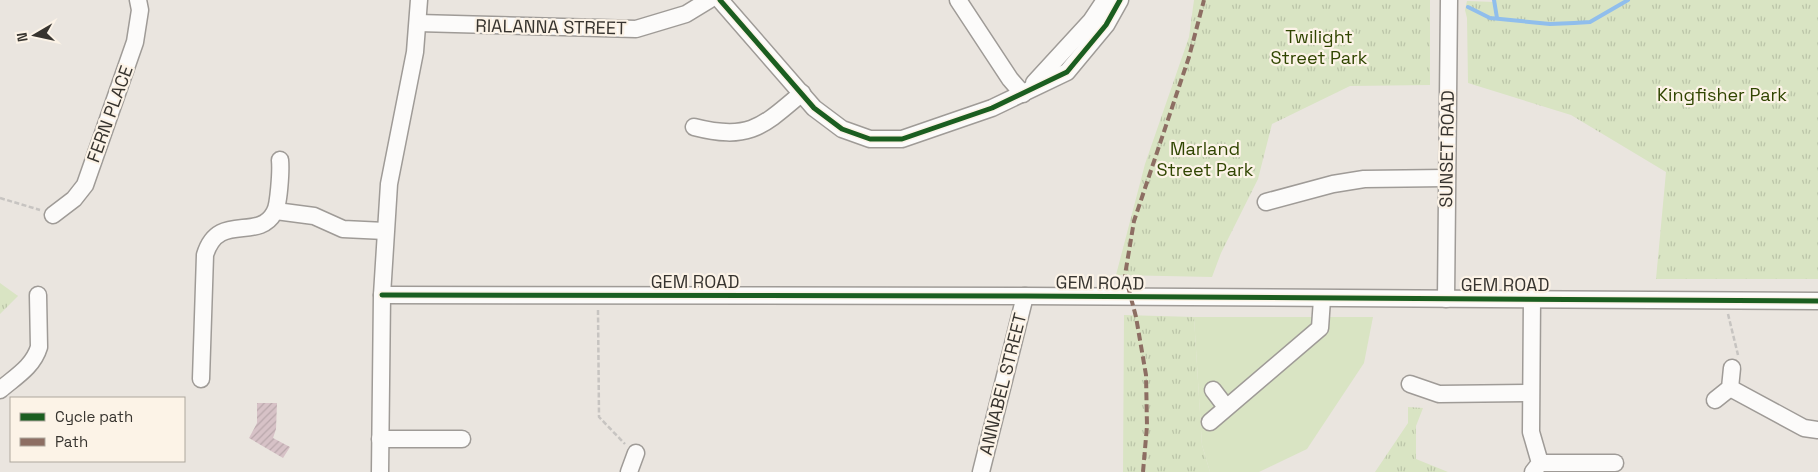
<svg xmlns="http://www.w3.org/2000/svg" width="1818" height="472" viewBox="0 0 1818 472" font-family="'Space Grotesk',sans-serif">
	<defs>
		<pattern id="park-tufts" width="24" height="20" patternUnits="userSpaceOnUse" patternTransform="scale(1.25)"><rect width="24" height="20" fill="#d9e4c3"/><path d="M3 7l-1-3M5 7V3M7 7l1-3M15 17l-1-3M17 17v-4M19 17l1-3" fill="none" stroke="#bbc4a8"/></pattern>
		<pattern id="building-hatch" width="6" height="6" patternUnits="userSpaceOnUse" patternTransform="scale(1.25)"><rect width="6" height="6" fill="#d7c2c7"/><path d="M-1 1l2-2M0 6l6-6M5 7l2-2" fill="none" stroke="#b9a7ab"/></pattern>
	</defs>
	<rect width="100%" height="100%" fill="#eae5df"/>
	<!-- green -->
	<polygon fill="#d9e4c3" points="1194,317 1373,317 1364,363 1307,449 1259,472 1210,472 1202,445"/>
	<!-- park -->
	<g fill="url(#park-tufts)">
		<polygon points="1194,0 1430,0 1430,85 1350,86 1272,124 1258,179 1221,253 1212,277 1116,275 1145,164 1189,37"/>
		<polygon points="1496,0 1818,0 1818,279 1656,279 1666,172 1571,115 1468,83 1467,18 1465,10 1467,1 1495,2"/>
		<polygon points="0,283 18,296 0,314"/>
		<polygon points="1124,315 1194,317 1202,445 1210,472 1123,472"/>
		<polygon points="1408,407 1423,408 1416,426 1416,459 1448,472 1375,472 1408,423"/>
	</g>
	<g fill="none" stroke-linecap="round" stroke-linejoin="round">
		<!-- stream -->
		<g stroke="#90beec" stroke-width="4">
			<polyline points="1494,0 1497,18"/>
			<polyline points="1468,7 1490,18 1550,24 1574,23 1590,22 1628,0"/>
		</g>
	</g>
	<!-- building -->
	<polygon fill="url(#building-hatch)" points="257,403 277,403 276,429 273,438 290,447 283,458 249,438 257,423"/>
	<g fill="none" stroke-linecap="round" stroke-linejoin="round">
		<!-- minor casing -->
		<g stroke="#9f9b97" stroke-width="19">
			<g id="minor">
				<polyline points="720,0 814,108 842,129 870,139 902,139 992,108 1067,72 1106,25 1120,0"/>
				<polyline points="958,0 1010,79 1023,94"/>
				<polyline points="418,23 636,29 686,14 709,0"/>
				<polyline points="1034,83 1091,21 1105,0"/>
				<path d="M694,127C749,141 762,127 802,93"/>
				<polyline points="1266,202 1333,184 1364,179 1446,178"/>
				<polyline points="276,211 314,216 343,229 385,231"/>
				<polyline points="53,215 74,199 85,185 135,42 140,10 138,0"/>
				<polyline points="382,295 1025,296 1818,301"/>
				<polyline points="1532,298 1531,432 1540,463 1533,472"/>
				<polyline points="1446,299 1449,0"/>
				<path d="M201,379L205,255C218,211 258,242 274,213C279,206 281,170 280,160"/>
				<polyline points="1410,384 1439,394 1529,393"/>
				<polyline points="1730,388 1804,428 1818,430"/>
				<path d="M0,390C15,377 33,367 39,347L38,295"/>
				<polyline points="1213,390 1226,407"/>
				<polyline points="1715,400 1730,388 1732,368"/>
				<polyline points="1210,422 1320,328 1322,299"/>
				<polyline points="380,439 462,439"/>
				<polyline points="1540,463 1615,463"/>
				<polyline points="380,472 382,295 389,184 415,52 419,0"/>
				<polyline points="629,472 636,453"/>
				<polyline points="981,472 1025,296"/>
			</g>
		</g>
		<!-- path -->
		<g stroke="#c7c4c1" stroke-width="2.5" stroke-dasharray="5 2.5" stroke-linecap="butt">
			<polyline points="0,198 40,210"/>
			<polyline points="598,310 599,417 625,444"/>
			<polyline points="1728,314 1738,355"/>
		</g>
		<!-- minor -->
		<use href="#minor" stroke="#fcfbfa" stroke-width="16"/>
		<!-- quiet -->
		<polyline stroke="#8d6e63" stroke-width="4" stroke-dasharray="8 4" stroke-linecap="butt" points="1143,472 1147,426 1146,375 1136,317 1125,275 1134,221 1189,57 1204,0"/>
		<!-- cycleway casing -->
		<g stroke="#fcf3e7" stroke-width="8">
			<g id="cycleway">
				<polyline points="720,0 814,108 842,129 870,139 902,139 992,108 1067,72 1106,25 1120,0"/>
				<polyline points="382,295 1025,296 1818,301"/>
			</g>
		</g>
		<!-- cycleway -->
		<use href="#cycleway" stroke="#1b5e20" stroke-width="5"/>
	</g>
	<g text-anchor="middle" stroke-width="4.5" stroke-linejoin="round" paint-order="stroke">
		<!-- street labels -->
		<g font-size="18" fill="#37342f" stroke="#fcf3e7">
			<text transform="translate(551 27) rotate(1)" y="6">RIALANNA STREET</text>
			<text transform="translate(110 114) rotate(-70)" y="6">FERN PLACE</text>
			<text transform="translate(1447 149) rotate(-89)" y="6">SUNSET ROAD</text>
			<text x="695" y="288">GEM ROAD</text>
			<text transform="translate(1100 283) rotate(1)" y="6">GEM ROAD</text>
			<text x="1505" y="291">GEM ROAD</text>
			<text transform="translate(1003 384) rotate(-76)" y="6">ANNABEL STREET</text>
		</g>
		<!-- park labels -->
		<g font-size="18" fill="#304501" stroke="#fcf3e7">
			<text x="1319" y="43">Twilight<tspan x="1319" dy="21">Street Park</tspan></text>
			<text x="1722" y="101">Kingfisher Park</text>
			<text x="1205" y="155">Marland<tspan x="1205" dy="21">Street Park</tspan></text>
		</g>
	</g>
	<!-- legend -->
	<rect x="10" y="397" width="175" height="65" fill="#fcf3e7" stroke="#ada79d"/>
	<rect x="20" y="413" width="25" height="8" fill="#1b5e20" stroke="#ada79d"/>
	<text x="55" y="422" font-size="15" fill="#37342f">Cycle path</text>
	<rect x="20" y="438" width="25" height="8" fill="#8d6e63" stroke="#ada79d"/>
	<text x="55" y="447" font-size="15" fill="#37342f">Path</text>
	<!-- north arrow -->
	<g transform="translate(35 35) rotate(261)" stroke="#fcf3e7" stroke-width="4" paint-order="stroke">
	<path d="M0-4L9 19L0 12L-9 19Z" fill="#37342f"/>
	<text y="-8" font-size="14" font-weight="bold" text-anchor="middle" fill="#37342f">N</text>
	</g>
</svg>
